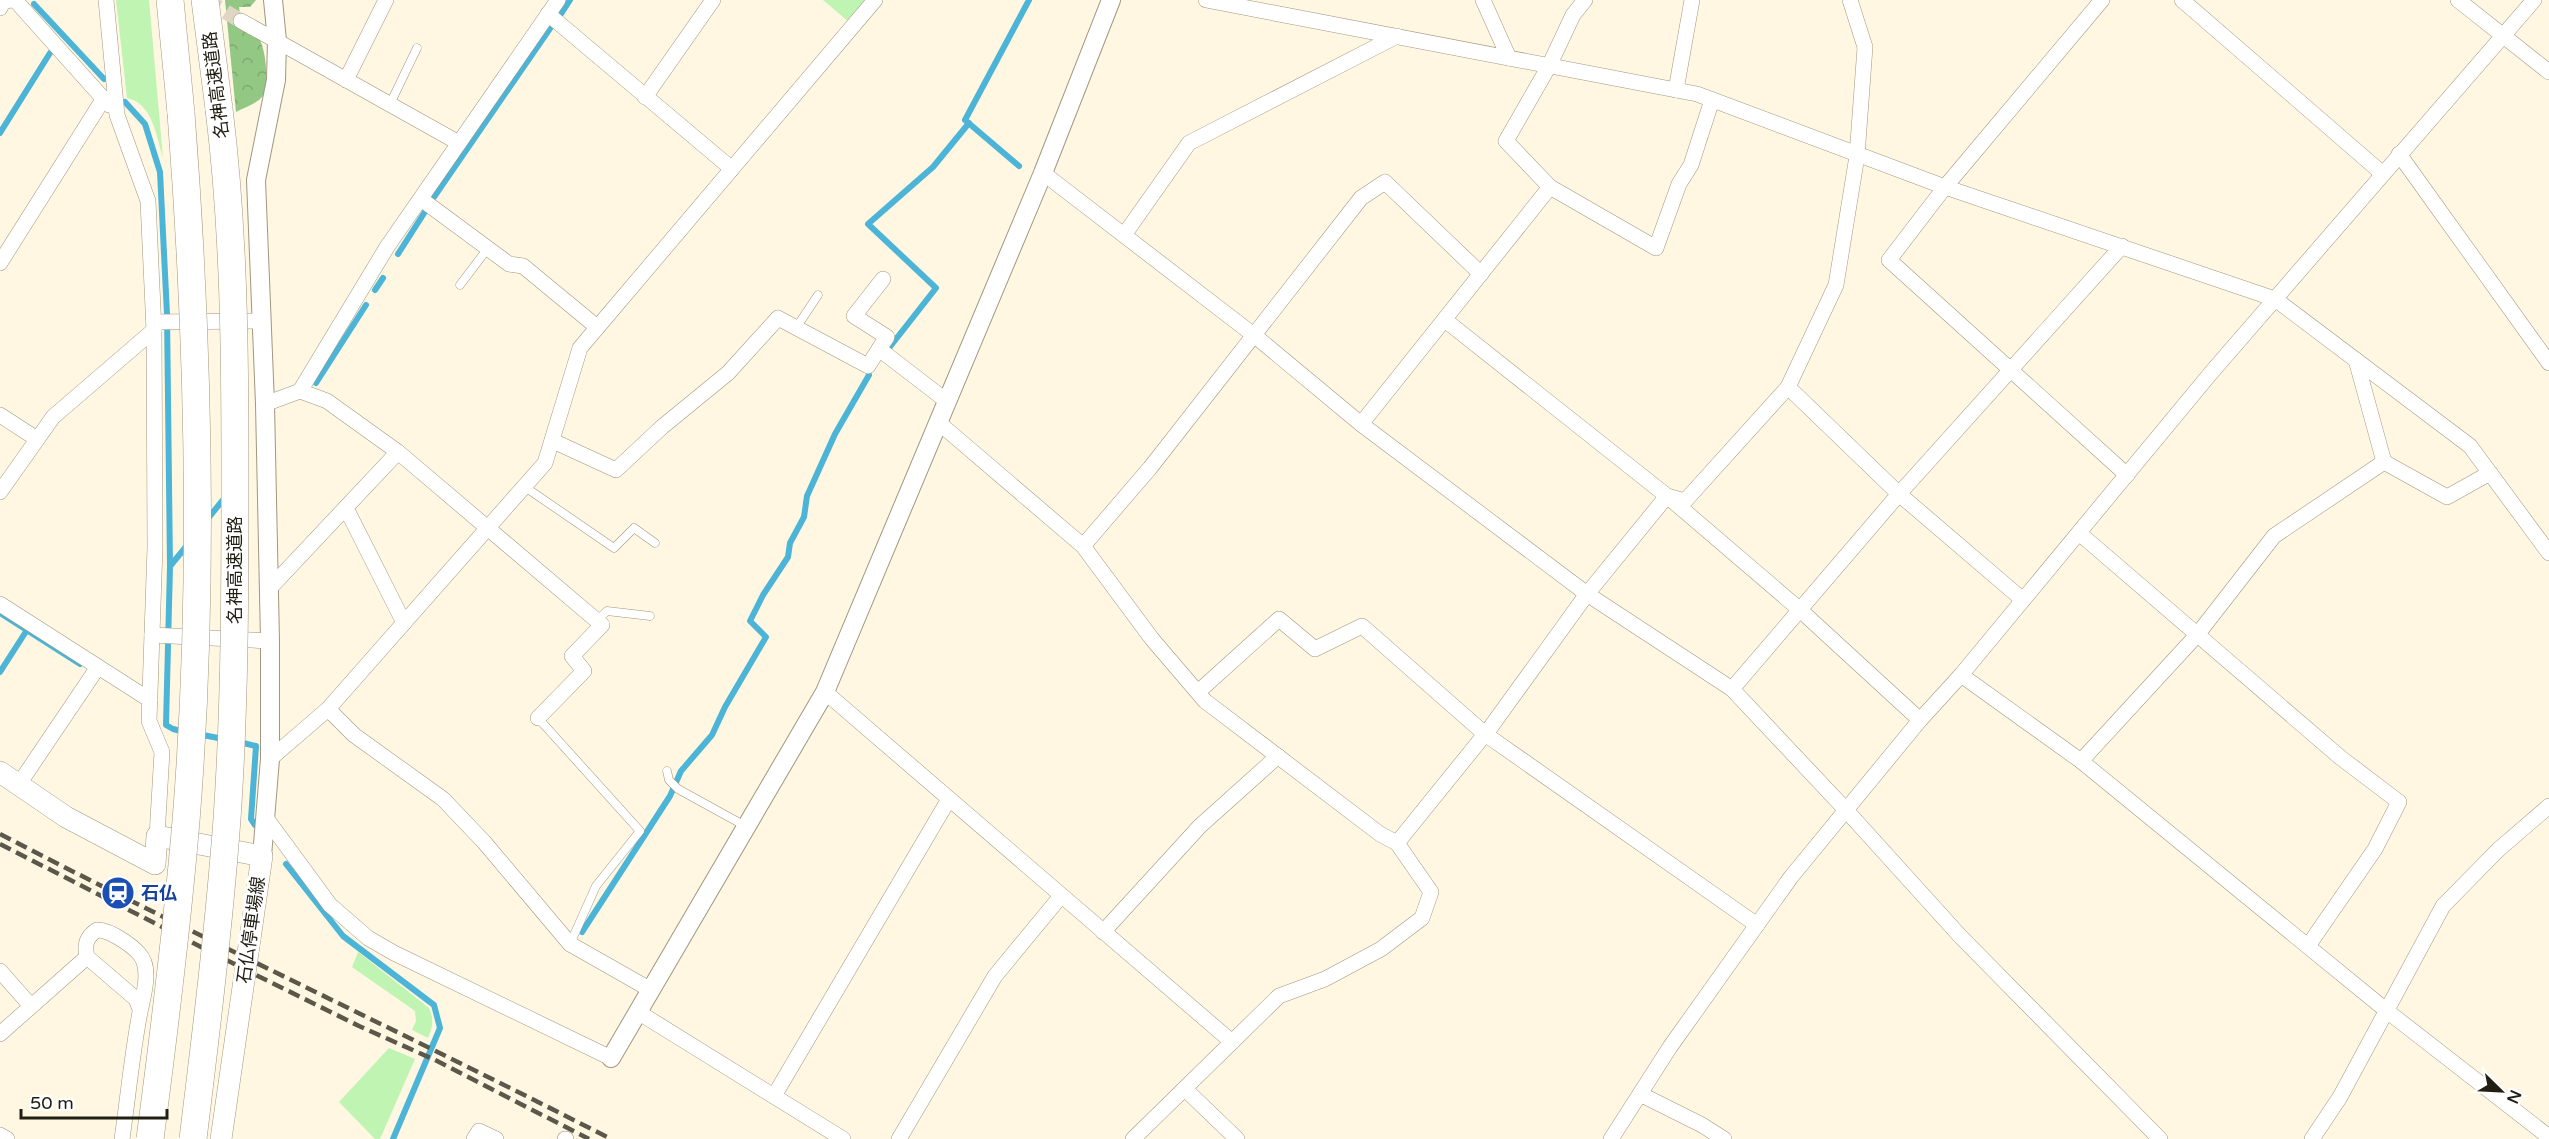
<svg xmlns="http://www.w3.org/2000/svg" width="2549" height="1139" viewBox="0 0 2549 1139" font-family="'Varela Round','Noto Sans JP',sans-serif">
	<defs>
		<pattern id="forest-crowns" width="20" height="18" patternUnits="userSpaceOnUse" patternTransform="scale(1.5)"><rect width="20" height="18" fill="#92c784"/><path d="M2 6a3 3 0 1 1 6 0M12 15a3 3 0 1 1 6 0" fill="none" stroke="#7eaa71"/></pattern>
	</defs>
	<rect width="100%" height="100%" fill="#fff7e2"/>
	<!-- green -->
	<g fill="#bff4b2">
		<path d="M116,0H149L163,158C156,135 153,104 127,98Z"/>
		<polygon points="823,0 867,0 849,22"/>
		<path d="M358,952L429,1008C434,1020 433,1026 428,1038L412,1030L416,1021L415,1011L352,967Z"/>
		<polygon points="389,1048 415,1059 380,1139 375,1139 339,1102"/>
	</g>
	<!-- forest -->
	<path fill="url(#forest-crowns)" d="M225,0H256L250,7H239L242,28C247,31 254,34 258,38C266,45 269,85 264,94C259,103 246,107 236,112Z"/>
	<g fill="none" stroke-linecap="round" stroke-linejoin="round">
		<!-- stream -->
		<g stroke="#4cb5d7" stroke-width="6">
			<polyline points="34,4 104,79"/>
			<polyline points="561,14 570,0"/>
			<polyline points="125,102 145,124 160,172 167,314 170,566 166,725 173,729 185,732"/>
			<polyline points="0,133 50,53"/>
			<polyline points="1019,166 965,120 1029,0"/>
			<polyline points="434,197 551,27"/>
			<polyline points="398,254 428,207"/>
			<polyline points="375,290 383,278"/>
			<polyline points="889,348 936,288 868,224 933,167 969,123"/>
			<polyline points="316,383 366,305"/>
			<polyline points="206,521 226,496"/>
			<polyline points="171,565 189,543"/>
			<polyline points="0,613 80,664"/>
			<polyline points="0,672 27,630"/>
			<polyline points="198,734 223,739"/>
			<polyline points="239,742 256,746 251,819 255,825"/>
			<polyline points="286,864 343,936 434,1005 440,1028 393,1139"/>
			<polyline points="582,932 670,796 681,771 712,735 725,707 766,637 750,621 763,595 788,557 790,543 804,517 807,496 835,434 869,375"/>
		</g>
		<!-- minor-tunnel -->
		<polyline stroke="#ded6c3" stroke-width="15" stroke-dasharray="15 8" stroke-linecap="butt" points="206,0 241,21"/>
		<!-- service casing -->
		<g stroke="#a0977f" stroke-width="9">
			<g id="service">
				<polyline points="390,104 417,48"/>
				<polyline points="460,285 488,248"/>
				<polyline points="796,328 818,295"/>
				<polyline points="525,487 614,548 634,528 655,543"/>
				<polyline points="597,620 607,611 650,616"/>
				<polyline points="538,718 640,831 596,886 570,944"/>
				<polyline points="667,771 669,780 678,789 747,827"/>
			</g>
		</g>
		<!-- minor casing -->
		<g stroke="#a0977f" stroke-width="16">
			<g id="minor">
				<polyline points="15,0 109,105"/>
				<polyline points="106,0 117,115 148,201 154,330 155,547 149,721 162,752 157,836"/>
				<polyline points="1206,0 1697,94 1945,187 2275,299 2470,446 2549,553"/>
				<polyline points="1483,0 1509,58"/>
				<polyline points="1585,0 1573,15 1549,66 1506,141 1550,187 1656,248 1679,184 1691,165 1712,100"/>
				<polyline points="2102,0 1945,187 1889,260 2127,475"/>
				<polyline points="2182,0 2383,174"/>
				<polyline points="2458,0 2549,72"/>
				<polyline points="0,8 3,2 11,0"/>
				<polyline points="548,14 732,169"/>
				<polyline points="241,21 459,143"/>
				<polyline points="346,80 386,0"/>
				<polyline points="1676,90 1692,0"/>
				<polyline points="645,97 713,0"/>
				<polyline points="2399,154 2549,363"/>
				<polyline points="1043,173 1255,336 1361,424 1587,594 1732,689 1845,809 1960,936 2160,1139"/>
				<polyline points="421,199 509,264 523,266 597,327"/>
				<polyline points="1124,235 1189,143 1397,36"/>
				<polyline points="0,263 104,98"/>
				<polyline points="1445,320 1667,496 1799,609 1920,720"/>
				<polyline points="154,322 262,321"/>
				<polyline points="879,349 887,337 854,316 883,279"/>
				<polyline points="2356,360 2384,462"/>
				<polyline points="1788,387 1899,494 2023,600"/>
				<polyline points="300,391 327,401 398,452 602,625 572,656 584,671 538,718"/>
				<polyline points="265,404 300,391 387,247 558,0"/>
				<polyline points="0,415 37,439"/>
				<polyline points="939,423 1083,546 1152,639 1205,701 1380,834 1397,843 1490,728 1587,594 1667,496 1685,501 1788,387 1836,285 1857,156 1865,47 1850,0"/>
				<polyline points="1361,424 1550,187"/>
				<polyline points="553,441 616,470 662,427 728,373 778,318 868,366 879,349 948,402"/>
				<polyline points="0,492 53,417 154,330"/>
				<polyline points="346,508 404,623"/>
				<polyline points="2079,533 2341,758 2399,802 2375,849 2308,946"/>
				<polyline points="1083,546 1150,468 1361,198 1385,182 1481,274"/>
				<polyline points="269,589 398,452"/>
				<polyline points="0,604 150,700"/>
				<polyline points="152,635 270,641"/>
				<polyline points="1961,675 2081,761 2387,1011 2549,1137"/>
				<polyline points="1732,689 1899,494 2122,246"/>
				<polyline points="825,692 1232,1042"/>
				<polyline points="1198,692 1279,619 1315,649 1362,626 1485,734 1757,925"/>
				<polyline points="328,709 354,735 443,799 484,842 570,944 651,990"/>
				<polyline points="270,759 328,709 545,463 580,348 875,0"/>
				<polyline points="2081,761 2197,635 2274,536 2384,462 2447,497 2490,473"/>
				<polyline points="19,784 98,667"/>
				<polyline points="266,818 330,905 368,938 394,953 611,1058"/>
				<polyline points="1103,932 1200,826 1278,756"/>
				<polyline points="0,971 31,1006"/>
				<polyline points="638,1012 843,1139"/>
				<polyline points="0,1034 87,957"/>
				<polyline points="1185,1089 1237,1139"/>
				<polyline points="1640,1094 1702,1125 1724,1139"/>
				<polyline points="774,1096 949,799"/>
				<polyline points="0,1135 7,1139"/>
				<path d="M122,1139C128,1097 132,1054 140,1012C143,998 149,976 144,962C140,949 111,930 97,930C86,937 84,945 87,957L136,999L140,1009"/>
				<polyline points="474,1139 479,1131 496,1139"/>
				<polyline points="565,1139 566,1139"/>
				<polyline points="899,1139 995,976 1061,896"/>
				<polyline points="1133,1139 1279,996 1325,979 1381,949 1422,918 1431,892 1397,843"/>
				<polyline points="1611,1139 1670,1047 1791,877 1920,720 1961,675 2210,374 2534,0"/>
				<polyline points="2312,1139 2340,1097 2443,906 2498,850 2549,806"/>
			</g>
		</g>
		<!-- tertiary casing -->
		<g stroke="#a0977f" stroke-width="20">
			<g id="tertiary">
				<polyline points="262,856 270,759 270,641 265,404 256,180 276,80 277,41 273,0"/>
				<polyline points="611,1058 825,692 1043,173 1111,0"/>
			</g>
		</g>
		<!-- secondary casing -->
		<g stroke="#a0977f" stroke-width="22">
			<polyline id="secondary" points="0,772 66,817 155,864 157,836 262,856 221,1139"/>
		</g>
		<!-- motorway casing -->
		<g stroke="#a0977f" stroke-width="28">
			<g id="motorway">
				<polyline points="170,0 181,113"/>
				<polyline points="205,0 219,109"/>
			</g>
		</g>
		<!-- service -->
		<use href="#service" stroke="#fff" stroke-width="8"/>
		<!-- minor -->
		<use href="#minor" stroke="#fff" stroke-width="15"/>
		<!-- tertiary -->
		<use href="#tertiary" stroke="#fff" stroke-width="18"/>
		<!-- secondary -->
		<use href="#secondary" stroke="#fff" stroke-width="21"/>
		<!-- motorway -->
		<use href="#motorway" stroke="#fff" stroke-width="27"/>
		<!-- rail -->
		<g stroke="#5b574a" stroke-width="4.5" stroke-dasharray="12 6" stroke-linecap="butt">
			<path d="M0,834C202,939 408,1035 611,1139"/>
			<polyline points="0,844 246,970 359,1026 435,1060 589,1139"/>
		</g>
		<!-- motorway-bridge casing -->
		<g stroke="#a0977f" stroke-width="28" stroke-linecap="butt">
			<g id="motorway-bridge">
				<path d="M150,1139C164,1033 177,927 186,821C205,585 199,348 181,113"/>
				<path d="M193,1139C206,1033 219,926 227,819C235,703 235,588 235,472C235,351 234,229 219,109"/>
			</g>
		</g>
		<!-- motorway-bridge -->
		<use href="#motorway-bridge" stroke="#fff" stroke-width="27"/>
	</g>
	<!-- icons -->
	<defs>
		<g id="station-disc" transform="scale(1.725)"><circle r="9.5" fill="#1a4fb4" stroke="#fff"/><path d="M-3-6H3Q5-6 5-4V2Q5 4 3 4L4.5 6H3L1.5 4h-3L-3 6H-4.5L-3 4Q-5 4-5 2V-4Q-5-6-3-6ZM-3.5-4v3h7v-3ZM-3.5 1v1.5H-2V1ZM2 1v1.5H3.5V1Z" fill="#fff"/></g>
	</defs>
	<g fill-rule="evenodd">
		<use href="#station-disc" x="118" y="893"/>
	</g>
	<g text-anchor="middle" stroke-width="6" stroke-linejoin="round" paint-order="stroke">
		<!-- street labels -->
		<g font-size="18" fill="#211e14" stroke="#fff">
			<text transform="translate(216 85) rotate(-97)" y="6">名神高速道路</text>
			<text transform="translate(235 570) rotate(-90)" y="6">名神高速道路</text>
			<text transform="translate(251 930) rotate(-82)" y="6">石仏停車場線</text>
		</g>
		<!-- transit labels -->
		<g font-size="18" font-weight="bold" fill="#164399" stroke="#fff" text-anchor="start">
			<text x="141" y="899">石仏</text>
		</g>
	</g>
	<!-- north arrow -->
	<g transform="translate(2501 1091) rotate(114)" stroke="#ffffff" stroke-width="4.5" paint-order="stroke">
	<path d="M0-4.5L10 22L0 15L-10 22Z" fill="#211e14"/>
	<text y="-9" font-size="16" font-weight="bold" text-anchor="middle" fill="#211e14">N</text>
	</g>
	<!-- scale -->
	<path d="M21 1109v9h146v-9" fill="none" stroke="#211e14" stroke-width="3"/>
	<text x="30" y="1109" font-size="18" fill="#211e14" stroke="#ffffff" stroke-width="4.5" paint-order="stroke">50 m</text>
</svg>
